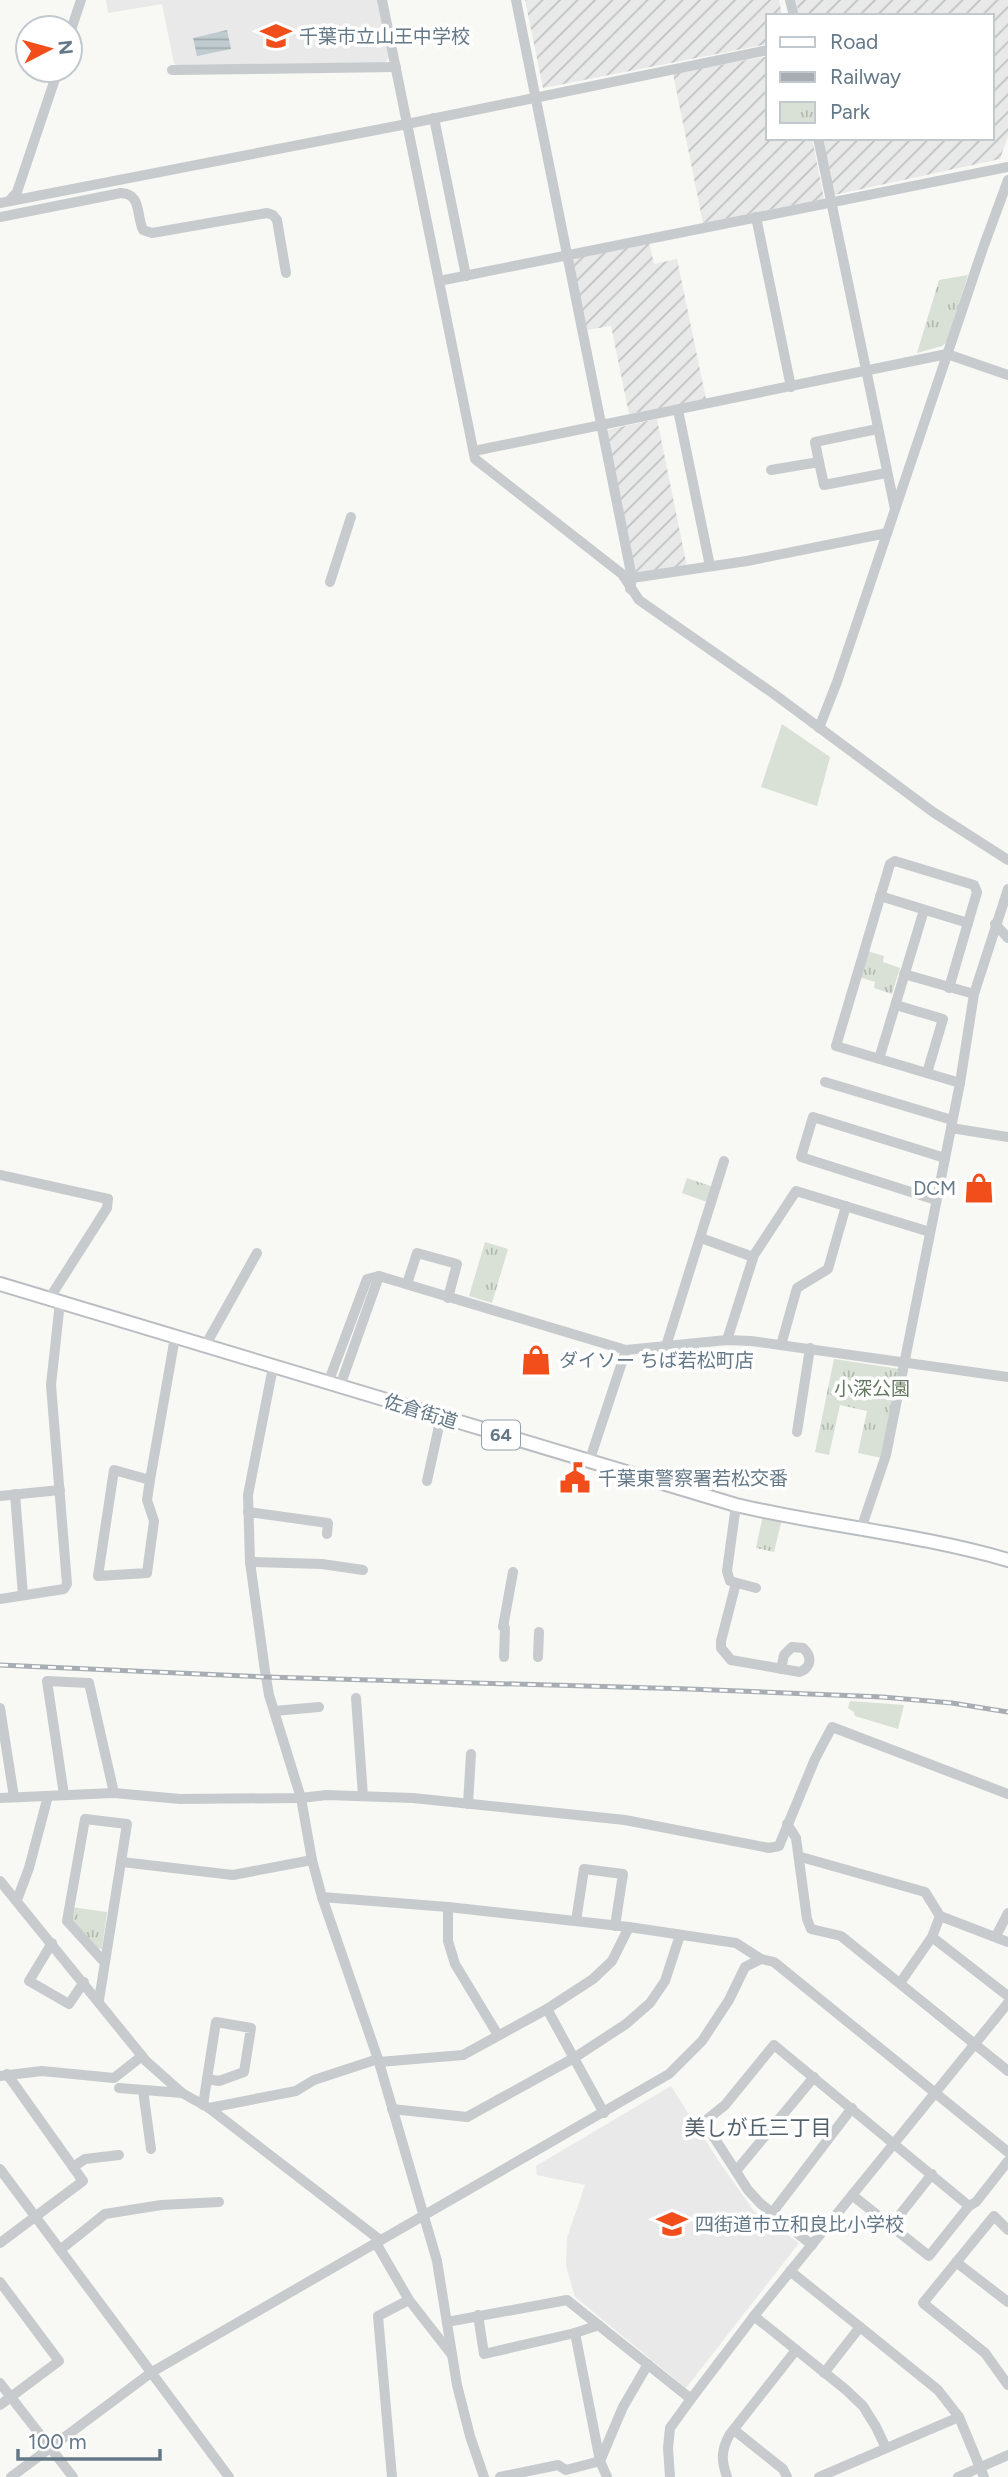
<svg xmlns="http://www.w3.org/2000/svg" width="1008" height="2477" viewBox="0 0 1008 2477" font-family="Figtree,'Noto Sans JP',sans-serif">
	<defs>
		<pattern id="industrial-furrows" width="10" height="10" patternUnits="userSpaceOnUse" patternTransform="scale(1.75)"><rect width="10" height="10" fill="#e8e9e8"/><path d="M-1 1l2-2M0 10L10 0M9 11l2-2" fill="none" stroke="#c0c2c2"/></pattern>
		<pattern id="park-tufts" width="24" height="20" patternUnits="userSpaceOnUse" patternTransform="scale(1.75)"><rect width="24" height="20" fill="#d9e0d5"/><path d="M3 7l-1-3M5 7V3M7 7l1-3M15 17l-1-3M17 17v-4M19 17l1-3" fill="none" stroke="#b4bab3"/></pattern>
		<pattern id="water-rules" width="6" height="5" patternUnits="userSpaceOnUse" patternTransform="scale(1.75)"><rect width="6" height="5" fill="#c0cbd0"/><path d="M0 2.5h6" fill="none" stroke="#a0aaaf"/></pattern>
	</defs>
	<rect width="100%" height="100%" fill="#f8f8f4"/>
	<!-- built -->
	<g fill="#e8e9e8">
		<polygon points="106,0 377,0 389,58 384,63 179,67 174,63 162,4 108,13"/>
		<polygon points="671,2086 718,2160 754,2211 799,2243 686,2388 575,2297 566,2265 567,2238 585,2185 537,2175 536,2166"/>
	</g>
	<!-- industrial -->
	<g fill="url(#industrial-furrows)">
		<polygon points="525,0 779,0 782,16 768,16 768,44 543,88"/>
		<polygon points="796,0 1008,0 1008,136 1000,159 834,195 822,138 992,138 992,16 799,16"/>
		<polygon points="768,56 768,138 812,138 824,199 703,223 673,74"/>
		<polygon points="649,242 654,264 677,259 706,399 629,414 611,326 587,330 571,257"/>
		<polygon points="657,419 687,567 636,575 607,430"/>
	</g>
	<!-- grass -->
	<g fill="#d9e0d5">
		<polygon points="782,724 830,757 817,806 761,787"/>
		<polygon points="850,1701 904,1705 898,1729 855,1716 854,1712 848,1708"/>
	</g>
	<!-- park -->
	<g fill="url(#park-tufts)">
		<polygon points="968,275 947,342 942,346 917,353 939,280"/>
		<polygon points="867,951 884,956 883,962 900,968 892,994 874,988 875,982 859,977"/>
		<polygon points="687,1178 713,1187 707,1202 682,1193"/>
		<polygon points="485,1242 508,1249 492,1303 469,1296"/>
		<polygon points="834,1359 900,1369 882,1458 858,1453 867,1411 840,1405 829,1455 815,1452"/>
		<polygon points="763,1515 782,1519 774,1552 756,1548"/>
		<polygon points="71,1907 107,1912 102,1949 94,1948 72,1921"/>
	</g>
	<!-- water -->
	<polygon fill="url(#water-rules)" points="227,30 231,49 197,56 193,38"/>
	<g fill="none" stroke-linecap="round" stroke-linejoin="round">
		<!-- major casing -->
		<g stroke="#babec2" stroke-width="16">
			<path id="major" d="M0,1284L736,1505C826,1526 919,1534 1008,1560"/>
		</g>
		<!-- minor -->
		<g stroke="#c7cbce" stroke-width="10">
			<polyline points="382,0 475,459 622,574 639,600 774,694 933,812 1008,860"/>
			<polyline points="516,0 632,578 630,589"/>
			<polyline points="790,0 794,16"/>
			<polyline points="70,33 81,0"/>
			<polyline points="172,70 396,67"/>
			<polyline points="434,118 466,276"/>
			<polyline points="818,138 895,509"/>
			<polyline points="9,201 17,192 58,70"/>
			<polyline points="0,203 407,124 768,50"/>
			<path d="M0,217L121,193C142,194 136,215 143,230L152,233L267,213L273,215L277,220L286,273"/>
			<polyline points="756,217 791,387"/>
			<polyline points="439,281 1008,167"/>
			<polyline points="678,410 710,566"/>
			<polyline points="474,451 947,354 1008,375"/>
			<polyline points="819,462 815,442 877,429"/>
			<polyline points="771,470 819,462 824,485 886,473"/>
			<polyline points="632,578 747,561 887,533"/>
			<polyline points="330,582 351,517"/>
			<polyline points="819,728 837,682 983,248 1008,180"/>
			<polyline points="880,896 968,923"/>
			<polyline points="995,924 1008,938"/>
			<polyline points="904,974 974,994"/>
			<polyline points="949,988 977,892 974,885 895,861 890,864 836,1046 960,1083"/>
			<polyline points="896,1005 943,1019 927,1073"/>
			<polyline points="879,1059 924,910"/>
			<polyline points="825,1082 952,1120"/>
			<polyline points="951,1128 1008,1137"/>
			<polyline points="0,1175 108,1199 107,1208 49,1299"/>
			<polyline points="936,1200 801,1157 813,1117 945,1158"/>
			<polyline points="701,1238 753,1257"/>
			<polyline points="407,1284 417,1253 457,1264 448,1298"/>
			<polyline points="727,1340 754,1255 796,1191 930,1232"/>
			<polyline points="781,1345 797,1288 828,1269 846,1206"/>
			<polyline points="205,1346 257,1253"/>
			<polyline points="666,1346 724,1161"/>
			<polyline points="273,1367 248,1495 250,1562 265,1671 269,1695 301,1798 312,1860 322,1897 378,2059 437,2261 457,2385 470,2436 484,2477"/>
			<polyline points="328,1383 367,1279 379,1276 626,1350 727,1340 751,1341 1008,1377"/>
			<polyline points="340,1386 379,1276"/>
			<polyline points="797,1432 810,1348"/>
			<polyline points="589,1462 626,1350"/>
			<polyline points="150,1480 114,1470 98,1576 147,1573 154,1521 147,1500 150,1480 175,1337"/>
			<polyline points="427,1481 441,1417"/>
			<polyline points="15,1494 23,1595"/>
			<polyline points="0,1496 60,1490"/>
			<polyline points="736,1505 727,1571 730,1581 756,1588"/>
			<polyline points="248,1512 328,1523 327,1534"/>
			<polyline points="861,1529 886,1455 960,1083 974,994 1008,889"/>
			<polyline points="250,1562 322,1564 363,1570"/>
			<path d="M736,1583L721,1641V1648L731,1660L800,1672C812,1667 812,1656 803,1648L792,1647L784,1655L781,1669"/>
			<polyline points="0,1599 64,1589 67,1584 51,1385 60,1302"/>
			<polyline points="503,1627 513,1572"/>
			<polyline points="504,1657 505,1628"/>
			<polyline points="538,1657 539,1632"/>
			<polyline points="356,1698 363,1796"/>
			<polyline points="0,1708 14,1797"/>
			<polyline points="274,1711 319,1707"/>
			<polyline points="64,1795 47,1681 89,1683 114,1793"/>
			<polyline points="0,1798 114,1793 180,1799 301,1798 326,1795 413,1798 625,1820 769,1848 779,1846 815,1759 832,1727 1008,1794"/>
			<polyline points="468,1804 471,1754"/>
			<polyline points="787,1824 796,1838 807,1919 811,1929 841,1936 1008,2071"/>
			<polyline points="801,1857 925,1892 940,1916"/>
			<polyline points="122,1862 233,1875 312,1860"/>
			<polyline points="0,1881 146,2061 182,2093 209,2108 380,2240"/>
			<polyline points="322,1897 448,1907 629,1927 736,1943 761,1959"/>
			<polyline points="17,1900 29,1868 48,1796"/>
			<polyline points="448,1907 448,1941 455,1964 498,2035"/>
			<polyline points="576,1921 584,1869 623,1874 615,1926"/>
			<polyline points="996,1936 1008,1913"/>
			<polyline points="932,1937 1008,1996"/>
			<polyline points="52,1943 29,1981 69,2004 84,1982"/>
			<polyline points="900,1983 932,1937 940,1916 1008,1942"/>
			<polyline points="99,2000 127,1824 85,1819 67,1921 105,1963"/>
			<polyline points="547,2009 604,2113"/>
			<polyline points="379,2062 463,2055 547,2009 593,1979 612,1961 629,1927"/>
			<polyline points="0,2076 42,2071 114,2078 142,2056"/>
			<polyline points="119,2088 182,2093"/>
			<polyline points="143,2090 151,2149"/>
			<polyline points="203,2105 207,2079 219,2081 244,2072 251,2028 216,2022 207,2079"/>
			<polyline points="209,2108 296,2091 314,2080 378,2059"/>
			<polyline points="392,2109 467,2117 574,2058 626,2024 650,2003 665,1981 680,1935"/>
			<polyline points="73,2167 85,2159 119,2155"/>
			<polyline points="0,2169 229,2477"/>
			<polyline points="736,2171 814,2077"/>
			<polyline points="969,2206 976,2202 1008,2161"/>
			<polyline points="772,2213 852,2108"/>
			<polyline points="891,2226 932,2174"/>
			<polyline points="1008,2230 994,2216 923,2303 985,2353 1008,2385"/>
			<polyline points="0,2243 83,2181 7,2074"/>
			<polyline points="376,2243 409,2300 378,2316 392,2477"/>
			<polyline points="812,2245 761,2204 748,2190 704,2122 725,2105 774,2045 969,2206 929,2256 852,2195"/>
			<polyline points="60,2250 105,2214 161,2205 219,2202"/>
			<polyline points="956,2262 1008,2302"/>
			<polyline points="790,2271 860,2327"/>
			<polyline points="0,2282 59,2361 0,2405"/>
			<polyline points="409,2300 452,2355"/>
			<polyline points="478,2315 484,2354 575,2333 599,2325"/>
			<polyline points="754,2316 845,2389 863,2406 876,2427 886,2448"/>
			<polyline points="447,2322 567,2300 691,2399"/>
			<polyline points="575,2333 600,2461 607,2477"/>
			<polyline points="824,2373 860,2327 938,2390 959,2417 984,2477"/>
			<polyline points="0,2383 73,2477"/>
			<polyline points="734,2430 783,2469 787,2477"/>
			<polyline points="600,2461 623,2407 648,2364"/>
			<polyline points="11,2477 152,2372 669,2074 702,2041 729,2000 745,1967 761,1959 774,1962 1008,2152"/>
			<polyline points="500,2477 558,2465 566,2470 600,2461"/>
			<polyline points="670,2477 668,2448 670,2428 691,2399 754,2316 1008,2003"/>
			<path d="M727,2477C721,2460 721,2450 730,2434L796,2350"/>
			<polyline points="819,2477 959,2417"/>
			<polyline points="958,2477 1008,2455"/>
		</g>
		<!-- major -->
		<use href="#major" stroke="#fff" stroke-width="12"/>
		<!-- rail casing -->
		<g stroke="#a7adb3" stroke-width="5">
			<polyline id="rail" points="0,1665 266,1677 689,1689 882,1697 952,1703 1008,1712"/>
		</g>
		<!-- rail -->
		<use href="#rail" stroke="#fff" stroke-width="2.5" stroke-dasharray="8" stroke-linecap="butt"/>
	</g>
	<!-- icons -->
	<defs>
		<g id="school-bare" transform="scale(2.415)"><path d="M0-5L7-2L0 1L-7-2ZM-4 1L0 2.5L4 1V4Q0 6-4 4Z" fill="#f14e1b" stroke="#fff" stroke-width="2.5" paint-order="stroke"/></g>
		<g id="shop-bare" transform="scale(2.415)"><path d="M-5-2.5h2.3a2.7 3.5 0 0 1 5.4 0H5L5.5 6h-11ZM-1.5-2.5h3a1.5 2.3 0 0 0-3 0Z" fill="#f14e1b" stroke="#fff" stroke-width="2.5" paint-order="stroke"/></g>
		<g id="civic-bare" transform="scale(2.415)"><path d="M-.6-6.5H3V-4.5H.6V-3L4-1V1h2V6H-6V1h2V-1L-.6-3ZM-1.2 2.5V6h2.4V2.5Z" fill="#f14e1b" stroke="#fff" stroke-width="2.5" paint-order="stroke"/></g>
	</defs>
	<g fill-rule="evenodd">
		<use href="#school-bare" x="276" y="36"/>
		<use href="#shop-bare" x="979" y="1188"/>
		<use href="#shop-bare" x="536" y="1360"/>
		<use href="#civic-bare" x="575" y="1478"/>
		<use href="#school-bare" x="672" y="2224"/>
	</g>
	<g text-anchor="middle" stroke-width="7" stroke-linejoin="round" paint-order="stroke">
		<!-- shield labels -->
		<rect fill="#fff" stroke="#92a0ac" stroke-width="2" x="482" y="1420.5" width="38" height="29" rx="5"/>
		<g font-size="18" font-weight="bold" fill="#647888">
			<text x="501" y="1441">64</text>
		</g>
		<!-- poi labels -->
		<g font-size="19" fill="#647888" stroke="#fff" text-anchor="start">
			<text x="299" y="43">千葉市立山王中学校</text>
			<text x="956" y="1195" text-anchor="end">DCM</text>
			<text x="559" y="1367">ダイソー ちば若松町店</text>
			<text x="598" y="1485">千葉東警察署若松交番</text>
			<text x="695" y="2231">四街道市立和良比小学校</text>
		</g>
		<!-- park labels -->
		<g font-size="19" fill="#657960" stroke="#fff">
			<text x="872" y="1395">小深公園</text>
		</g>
		<!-- street labels -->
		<g font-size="19" fill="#647888" stroke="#fff">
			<text transform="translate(421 1411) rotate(17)" y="7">佐倉街道</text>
		</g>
		<!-- neighbourhood labels -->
		<g font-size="21" fill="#53616c" stroke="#fff">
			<text x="758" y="2135">美しが丘三丁目</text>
		</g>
	</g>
	<!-- legend -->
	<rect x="766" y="14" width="228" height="126" fill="#ffffff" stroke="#c1c9cf" stroke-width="2"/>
	<rect x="780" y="37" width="35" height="10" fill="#ffffff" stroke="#c1c9cf" stroke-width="2"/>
	<text x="830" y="49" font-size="21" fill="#647888">Road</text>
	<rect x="780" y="72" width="35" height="10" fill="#a7adb3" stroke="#c1c9cf" stroke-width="2"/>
	<text x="830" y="84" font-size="21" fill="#647888">Railway</text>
	<rect x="780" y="102" width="35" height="21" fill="url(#park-tufts)" stroke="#c1c9cf" stroke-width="2"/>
	<text x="830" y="119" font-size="21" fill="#647888">Park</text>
	<!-- north arrow -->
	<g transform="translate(49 49) rotate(84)"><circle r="33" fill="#ffffff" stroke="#c1c9cf" stroke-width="2"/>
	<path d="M0-5L12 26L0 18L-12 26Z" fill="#f14e1b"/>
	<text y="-10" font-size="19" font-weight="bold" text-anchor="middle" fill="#647888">N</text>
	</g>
	<!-- scale -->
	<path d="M18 2449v10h142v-10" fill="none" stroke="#647888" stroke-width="3.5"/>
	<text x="28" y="2449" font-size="21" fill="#647888" stroke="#ffffff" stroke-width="5" paint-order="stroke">100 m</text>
</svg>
